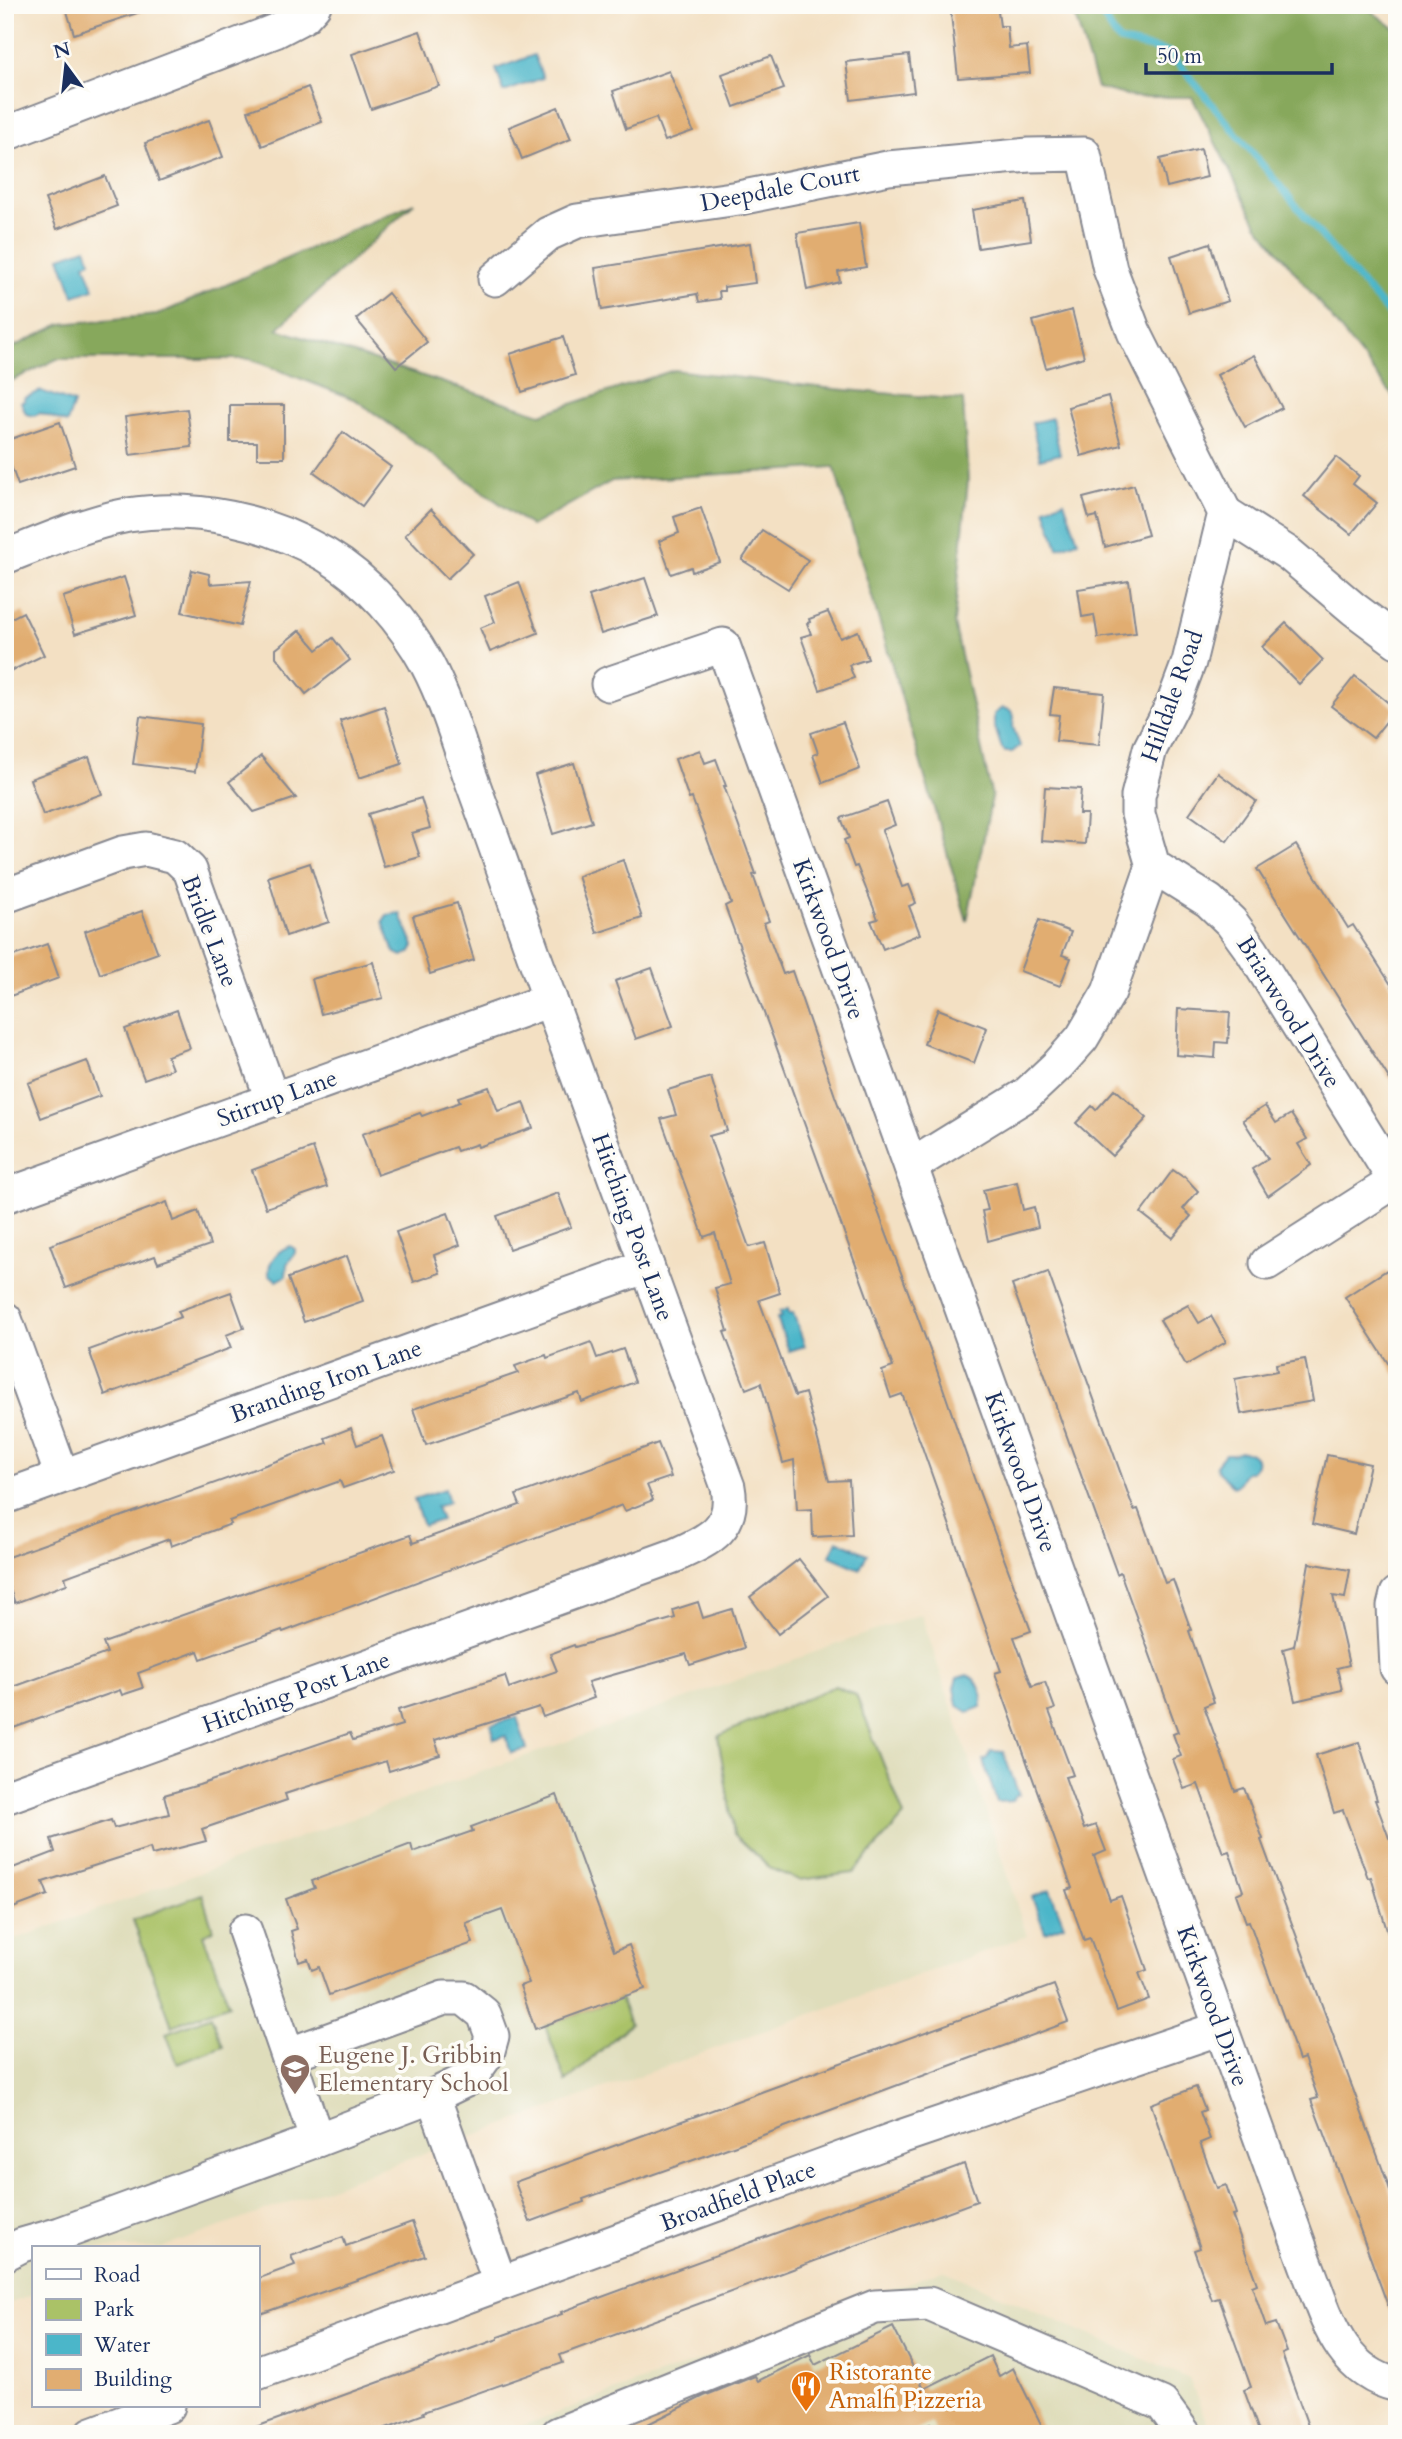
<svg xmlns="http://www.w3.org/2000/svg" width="1402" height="2439" viewBox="0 0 1402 2439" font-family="Cardo,serif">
	<rect width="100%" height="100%" fill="#fdfcf7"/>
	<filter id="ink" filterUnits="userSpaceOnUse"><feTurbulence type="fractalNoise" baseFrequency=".0143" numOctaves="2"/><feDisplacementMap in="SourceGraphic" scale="14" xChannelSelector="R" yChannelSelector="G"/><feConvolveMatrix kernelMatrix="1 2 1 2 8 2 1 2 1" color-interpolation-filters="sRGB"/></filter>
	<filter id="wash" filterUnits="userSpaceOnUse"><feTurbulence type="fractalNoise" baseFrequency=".00686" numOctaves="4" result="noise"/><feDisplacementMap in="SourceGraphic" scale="28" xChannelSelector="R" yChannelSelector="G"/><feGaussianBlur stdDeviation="1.57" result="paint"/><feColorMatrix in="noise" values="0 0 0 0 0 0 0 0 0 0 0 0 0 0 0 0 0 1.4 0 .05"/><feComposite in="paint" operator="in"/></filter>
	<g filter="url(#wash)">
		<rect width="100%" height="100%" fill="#f3e0c3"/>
		<!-- built -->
		<g fill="#dfddbb">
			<polygon points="921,1614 1027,1936 162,2248 33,2248 33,2295 5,2305 5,1943"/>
			<polygon points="943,2270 1189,2379 1212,2434 500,2434"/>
		</g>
		<!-- green -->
		<g fill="#aac267" stroke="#627862" stroke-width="2">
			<polygon points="835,1686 856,1695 904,1816 853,1873 799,1880 771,1869 734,1834 718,1736"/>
			<polygon points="202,1894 213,1930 203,1935 229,2004 172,2026 133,1920"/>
			<polygon points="620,1998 630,2024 566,2082 545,2025"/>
			<polygon points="211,2016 223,2046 178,2064 166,2033"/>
		</g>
		<!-- forest -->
		<g fill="#87a85c" stroke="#516c5d" stroke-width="2">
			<polygon points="1067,5 1363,5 1397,30 1397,401 1257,224 1192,97 1134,97 1097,88 1077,22"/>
			<polygon points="414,203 277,329 541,414 674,370 835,389 963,400 968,481 954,623 992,797 967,921 834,467 612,481 531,526 356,400 250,359 57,359 5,384 5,351 61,324 157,315"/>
		</g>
		<!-- water -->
		<g fill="#4bb6c9" stroke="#337294" stroke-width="2">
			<polygon points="534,55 543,78 504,92 496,69"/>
			<polygon points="86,248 91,261 85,264 94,289 74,296 60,257"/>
			<polygon points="41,391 74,403 67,423 40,413 34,416 26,414 21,402 25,401 24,398"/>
			<polygon points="1052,418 1060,454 1040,459 1032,423"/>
			<polygon points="1064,501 1078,541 1058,548 1045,508"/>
			<polygon points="1002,708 1010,710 1014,716 1013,727 1020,746 1012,752 1005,752 1002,749 994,724 994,714"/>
			<polygon points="400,913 414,946 410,953 402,956 394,952 383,921 387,915"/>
			<path d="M290,1246L295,1249V1253L287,1264L286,1276L277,1281L269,1274C268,1261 278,1250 290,1246Z"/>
			<polygon points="788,1309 789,1314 793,1313 805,1346 789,1351 777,1318 781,1317 779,1312"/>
			<path d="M1240,1451C1248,1451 1262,1457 1254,1468C1248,1477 1251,1468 1244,1474C1239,1479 1241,1483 1234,1487L1218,1472L1216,1465L1225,1454H1233Z"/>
			<polygon points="445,1489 449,1502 436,1507 441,1520 423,1526 414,1499"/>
			<polygon points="837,1540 867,1554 860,1569 830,1556"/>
			<path d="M967,1675C979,1679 984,1695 981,1707L968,1712L957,1705L954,1688L957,1678Z"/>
			<polygon points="517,1717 527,1749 511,1753 506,1736 494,1739 491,1725"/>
			<polygon points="991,1751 1003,1752 1019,1795 1015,1796 1012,1801 997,1802 983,1760 987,1758"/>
			<polygon points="1050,1890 1064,1925 1045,1932 1032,1897"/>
		</g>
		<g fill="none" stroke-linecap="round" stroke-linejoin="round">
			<!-- stream -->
			<polyline stroke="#4bb6c9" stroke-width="7" points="1095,5 1119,41 1169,52 1348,268 1397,323"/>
		</g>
		<g id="blocks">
			<!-- building -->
			<g fill="#e1ad71">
				<polygon points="65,5 148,5 149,9 74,34"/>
				<polygon points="950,5 997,5 1000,26 1007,26 1009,48 1027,46 1030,73 958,78"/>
				<polygon points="420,31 439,86 371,109 352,54"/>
				<polygon points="909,55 914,92 851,100 846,62"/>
				<polygon points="771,56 784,89 734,107 722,74"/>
				<polygon points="669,71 693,131 665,141 656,118 626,129 613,91"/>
				<polygon points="308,87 322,122 262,146 248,111"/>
				<polygon points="558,107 571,139 522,159 509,127"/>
				<polygon points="209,120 223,157 159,181 145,143"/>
				<polygon points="1201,149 1207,177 1167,187 1160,159"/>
				<polygon points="105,176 117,206 57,229 45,199"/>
				<polygon points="1025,201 1031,240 978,248 972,210"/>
				<polygon points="859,223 866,267 838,272 840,282 807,290 797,233"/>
				<polygon points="750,243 755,283 724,287 724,291 719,291 720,299 699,302 697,294 602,310 595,268"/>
				<polygon points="1210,243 1228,301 1189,313 1171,256"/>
				<polygon points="388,293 427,342 396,367 356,319"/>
				<polygon points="1072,310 1084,357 1046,368 1033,321"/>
				<polygon points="563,337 575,375 522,392 510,354"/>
				<polygon points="1254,355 1282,408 1245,427 1217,375"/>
				<polygon points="1108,396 1121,445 1081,456 1068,407"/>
				<polygon points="230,405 284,405 284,458 257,458 257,442 230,442"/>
				<polygon points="187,409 192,447 130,455 125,417"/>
				<polygon points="60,422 75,466 18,485 5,449 5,441"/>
				<polygon points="343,432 391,467 362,506 314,472"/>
				<polygon points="1336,457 1359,476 1353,484 1377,503 1351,534 1304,496"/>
				<polygon points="1134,485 1148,535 1105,547 1097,516 1089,518 1083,498"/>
				<polygon points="701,508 720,562 692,572 691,567 671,574 659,541 679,533 674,517"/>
				<polygon points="431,509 473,554 447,579 405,535"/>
				<polygon points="762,530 808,560 788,589 742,560"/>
				<polygon points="192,570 209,574 210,584 251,581 240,626 182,612"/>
				<polygon points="124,577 136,615 75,634 63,597"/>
				<polygon points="645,578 658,616 601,634 589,596"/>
				<polygon points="1129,581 1136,633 1098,638 1094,615 1082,617 1078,589"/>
				<polygon points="519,582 538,633 490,652 480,628 495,622 485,596"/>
				<polygon points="23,612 44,655 5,674 5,621"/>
				<polygon points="828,612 840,638 858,631 868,659 849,665 854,678 820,690 801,637 811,634 807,623 810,622 809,619"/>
				<polygon points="1286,623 1323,660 1299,684 1262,647"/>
				<polygon points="300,630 317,650 333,638 350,660 306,694 276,657 276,649"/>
				<polygon points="1355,676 1396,709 1373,738 1331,706"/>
				<polygon points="1054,688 1104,693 1099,745 1056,741 1059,715 1050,714"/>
				<polygon points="384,706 402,764 359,778 340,721"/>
				<polygon points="140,716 201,724 195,772 133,764"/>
				<polygon points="843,722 860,769 823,783 813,755 818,753 811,733"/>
				<polygon points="700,750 705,763 716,759 726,786 724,786 756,874 753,875 769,921 764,923 783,974 792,971 835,1096 931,1353 974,1478 1031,1631 1014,1637 1032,1686 1045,1682 1055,1709 1049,1711 1073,1775 1065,1777 1084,1829 1096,1825 1106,1851 1094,1856 1110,1900 1121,1896 1147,1970 1139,1973 1149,1999 1117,2011 1090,1938 1084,1940 1066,1890 1072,1888 995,1673 1001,1671 921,1444 902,1394 891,1398 882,1371 893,1367 725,906 731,903 692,798 689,799 675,759"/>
				<polygon points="261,756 296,798 254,812 229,782"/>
				<polygon points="89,757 102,794 43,815 30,779"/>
				<polygon points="574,763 592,822 553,834 535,775"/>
				<polygon points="1218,773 1256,801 1227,841 1189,814"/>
				<polygon points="1045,787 1081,789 1079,814 1087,814 1085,844 1041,841"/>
				<polygon points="421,798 430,828 412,833 420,857 384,867 368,814"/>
				<polygon points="887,802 895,825 882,830 902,887 909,885 916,903 909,906 920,934 883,949 871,921 878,919 857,866 854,867 844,840 849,838 841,818"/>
				<polygon points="1296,845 1348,928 1353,925 1397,994 1397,1091 1257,869"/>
				<polygon points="623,860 642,918 597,933 578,876"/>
				<polygon points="310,863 329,922 286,936 268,877"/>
				<polygon points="457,903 474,960 430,974 413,916"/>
				<polygon points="142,911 158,953 100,974 85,931"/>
				<polygon points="1039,920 1071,932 1062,955 1071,958 1060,986 1020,971"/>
				<polygon points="47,944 59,978 5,998 5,959"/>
				<polygon points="373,962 383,998 321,1014 312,979"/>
				<polygon points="652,968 673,1026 636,1039 615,981"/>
				<polygon points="938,1009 987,1028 974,1063 924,1044"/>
				<polygon points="1178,1009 1230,1012 1228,1043 1216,1042 1215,1058 1176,1055"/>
				<polygon points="177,1010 190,1048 167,1056 172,1069 144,1079 125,1029"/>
				<polygon points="87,1061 100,1096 41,1118 28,1083"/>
				<polygon points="711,1077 727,1131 709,1136 749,1247 765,1243 780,1293 759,1300 795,1396 805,1393 829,1481 849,1480 852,1535 813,1537 812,1509 797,1510 794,1460 783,1463 761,1383 746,1389 724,1332 728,1331 715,1288 730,1284 715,1233 704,1237 661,1119 676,1115 668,1090"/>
				<polygon points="489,1087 498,1111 524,1102 533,1128 478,1147 477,1144 457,1151 455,1147 377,1175 362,1134 420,1113 422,1116 460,1102 458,1097"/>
				<polygon points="1115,1089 1147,1118 1112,1156 1076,1123 1092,1106 1096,1110"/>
				<polygon points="1265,1106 1276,1123 1291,1114 1307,1139 1298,1144 1311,1165 1268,1196 1252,1169 1268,1159 1243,1120"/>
				<polygon points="313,1148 327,1187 266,1208 252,1170"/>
				<polygon points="1173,1170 1183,1177 1184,1176 1198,1191 1183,1209 1191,1216 1173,1238 1141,1213"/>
				<polygon points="1017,1182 1023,1210 1034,1207 1038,1227 988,1241 982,1211 988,1210 983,1190"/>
				<polygon points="558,1193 571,1227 509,1249 497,1216"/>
				<polygon points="167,1202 173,1221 198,1211 210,1245 158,1263 155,1256 66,1288 50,1245"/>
				<polygon points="448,1213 460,1245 434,1255 440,1273 414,1282 396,1232"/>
				<polygon points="347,1256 363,1301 304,1322 288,1278"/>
				<polygon points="1387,1270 1397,1286 1397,1377 1345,1297"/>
				<polygon points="1048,1272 1134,1510 1138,1509 1165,1583 1173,1580 1191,1630 1189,1631 1214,1702 1204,1706 1235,1791 1244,1788 1263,1839 1261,1840 1388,2184 1397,2213 1397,2322 1394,2322 1323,2129 1322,2129 1311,2100 1318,2098 1304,2058 1299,2060 1249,1921 1246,1922 1236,1894 1243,1891 1229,1851 1223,1853 1198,1784 1184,1789 1173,1759 1181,1756 1173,1734 1178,1732 1120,1572 1117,1574 1012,1285"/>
				<polygon points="231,1292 244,1328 226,1335 231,1348 105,1395 89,1350 181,1317 178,1311"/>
				<polygon points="1188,1305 1199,1323 1211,1316 1226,1342 1186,1365 1160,1320"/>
				<polygon points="591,1342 597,1358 623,1349 635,1382 582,1402 579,1393 426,1445 413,1409 518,1373 515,1366 546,1355 547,1358"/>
				<polygon points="1305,1359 1313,1401 1241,1414 1235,1379 1277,1371 1276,1364"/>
				<polygon points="351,1428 357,1445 382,1436 394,1470 343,1488 340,1481 229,1521 231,1524 171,1546 169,1539 65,1577 67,1584 15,1603 5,1576 5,1558 327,1443 325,1438"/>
				<polygon points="658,1443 671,1477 647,1485 653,1500 625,1511 622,1505 283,1632 282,1630 201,1659 198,1651 138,1673 143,1688 122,1695 120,1690 5,1731 5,1690 107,1653 103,1643 410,1535 413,1543 520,1505 516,1495"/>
				<polygon points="1327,1455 1370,1464 1354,1534 1312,1524"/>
				<polygon points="799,1559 828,1596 778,1634 750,1597"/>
				<polygon points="1309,1563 1350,1570 1345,1598 1333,1596 1349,1665 1337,1668 1342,1690 1295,1701 1283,1649 1294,1646"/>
				<polygon points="698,1602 703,1618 732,1609 744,1648 690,1665 686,1654 588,1682 594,1698 543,1717 539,1707 435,1740 440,1755 389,1771 386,1761 285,1794 287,1800 202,1829 206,1841 152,1855 150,1848 43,1882 48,1895 5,1911 5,1871 55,1852 51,1839 111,1820 114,1828 169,1814 164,1795 199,1785 350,1733 353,1740 402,1725 398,1710 505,1676 509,1688 557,1671 550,1654 574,1645 575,1647 675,1618 673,1610"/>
				<polygon points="1359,1742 1377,1800 1375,1800 1389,1838 1397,1835 1397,1946 1392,1947 1371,1877 1368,1878 1343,1810 1334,1813 1316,1755"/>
				<polygon points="557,1795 614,1951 629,1945 645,1989 535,2029 520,1986 529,1983 502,1910 466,1923 473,1943 329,1995 319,1967 312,1970 308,1959 299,1962 291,1931 297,1929 286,1899 315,1888 312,1881 411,1844 413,1852 473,1831 471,1827"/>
				<polygon points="1054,1985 1068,2022 736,2145 583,2199 584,2202 530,2222 515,2182"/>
				<polygon points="1196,2087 1205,2110 1200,2112 1210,2139 1200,2143 1217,2188 1226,2185 1236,2214 1232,2215 1257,2284 1252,2286 1266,2326 1276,2323 1287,2352 1282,2354 1311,2434 1260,2434 1244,2390 1251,2387 1219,2298 1212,2300 1194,2250 1200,2248 1151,2104"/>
				<polygon points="964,2164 977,2201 560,2355 563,2363 423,2412 424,2414 370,2434 246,2434 245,2431 498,2339 498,2337 562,2314 561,2312"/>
				<polygon points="412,2222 425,2256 257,2315 257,2279 295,2265 291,2256 343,2237 346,2246"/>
				<polygon points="893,2327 924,2389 990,2356 999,2376 1013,2368 1046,2434 936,2434 931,2423 909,2434 628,2434 704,2396 755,2376 758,2381 810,2355 815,2365"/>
			</g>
		</g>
	</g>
	<g filter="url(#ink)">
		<use href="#blocks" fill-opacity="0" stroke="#878890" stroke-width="2"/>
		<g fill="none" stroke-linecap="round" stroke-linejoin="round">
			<!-- minor casing -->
			<g stroke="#878890" stroke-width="37">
				<g id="minor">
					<polyline points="5,134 275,31 304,16 314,5"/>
					<polyline points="495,279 548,234 577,221 739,198 888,168 1029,155 1084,154 1110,269 1134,332 1225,513 1189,662 1174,702 1150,749 1138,796 1138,814 1153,866 1109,992 1082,1038 1058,1065 1026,1095 911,1166"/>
					<polyline points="1225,513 1289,554 1354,609 1397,641"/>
					<path d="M5,557C45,541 86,523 128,515C196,504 267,521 326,555C368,580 404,622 427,664C445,698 457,737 469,773C491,833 512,893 533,953C597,1132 663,1309 728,1487C736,1529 708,1540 676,1555L5,1797"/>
					<path d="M608,684L723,645L1306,2264C1326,2314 1337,2371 1397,2385"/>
					<polyline points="1153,866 1209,901 1231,922 1252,951 1397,1184"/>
					<polyline points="5,896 123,853 146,849 175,856 190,870 272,1099"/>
					<polyline points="5,1196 550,1000"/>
					<polyline points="1267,1263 1395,1181"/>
					<polyline points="5,1319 62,1476"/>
					<polyline points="5,1497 647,1266"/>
					<polyline points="1397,1594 1394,1606 1397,1668"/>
					<polyline points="245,1931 317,2140 433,2096 470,2078 487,2054 492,2036 484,2014 464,1998 444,1998 288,2055"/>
					<polyline points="433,2096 500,2283"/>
					<polyline points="5,2254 22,2245 60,2234 317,2140"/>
					<polyline points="257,2373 900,2137 1221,2028"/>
					<polyline points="92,2434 168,2406"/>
					<polyline points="558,2434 875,2307 929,2304 1162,2404 1184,2434"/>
				</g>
			</g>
			<!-- minor -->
			<use href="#minor" stroke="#fff" stroke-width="33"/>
		</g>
	</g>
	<!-- icons -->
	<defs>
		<g id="school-pin" transform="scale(1.575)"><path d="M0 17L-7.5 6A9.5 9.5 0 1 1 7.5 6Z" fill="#8d6e63" stroke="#fdfcf7"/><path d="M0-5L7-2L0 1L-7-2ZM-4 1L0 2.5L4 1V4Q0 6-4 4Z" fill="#fff"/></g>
		<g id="restaurant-pin" transform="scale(1.575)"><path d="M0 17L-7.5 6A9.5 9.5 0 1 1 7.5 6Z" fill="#e8710a" stroke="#fdfcf7"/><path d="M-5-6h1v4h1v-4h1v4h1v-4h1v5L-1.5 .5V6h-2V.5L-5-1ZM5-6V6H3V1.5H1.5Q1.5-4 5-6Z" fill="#fff"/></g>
	</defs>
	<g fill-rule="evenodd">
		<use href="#school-pin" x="295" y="2069"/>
		<use href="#restaurant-pin" x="806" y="2386"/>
	</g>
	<g text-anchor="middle" stroke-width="7" stroke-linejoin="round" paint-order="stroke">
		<!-- street labels -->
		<g font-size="24" fill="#1b2f5e" stroke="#fdfcf7">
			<text transform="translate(780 188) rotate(-11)" y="8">Deepdale Court</text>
			<text transform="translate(1172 696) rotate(-70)" y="8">Hilldale Road</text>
			<text transform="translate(210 931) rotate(69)" y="8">Bridle Lane</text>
			<text transform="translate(829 939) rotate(70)" y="8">Kirkwood Drive</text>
			<text transform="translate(1289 1012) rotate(58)" y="8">Briarwood Drive</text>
			<text transform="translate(277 1098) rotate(-20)" y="8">Stirrup Lane</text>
			<text transform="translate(633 1227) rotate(70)" y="8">Hitching Post Lane</text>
			<text transform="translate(326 1381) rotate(-20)" y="8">Branding Iron Lane</text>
			<text transform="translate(1021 1472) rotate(70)" y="8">Kirkwood Drive</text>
			<text transform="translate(296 1692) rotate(-20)" y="8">Hitching Post Lane</text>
			<text transform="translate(1213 2006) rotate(70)" y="8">Kirkwood Drive</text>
			<text transform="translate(738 2196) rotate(-20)" y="8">Broadfield Place</text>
		</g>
		<!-- education labels -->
		<g font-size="24" fill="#785e54" stroke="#fdfcf7" text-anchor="start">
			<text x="318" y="2063">Eugene J. Gribbin<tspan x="318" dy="28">Elementary School</tspan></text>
		</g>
		<!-- food labels -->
		<g font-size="24" fill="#c56008" stroke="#fdfcf7" text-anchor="start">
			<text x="829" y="2380">Ristorante<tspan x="829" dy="28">Amalfi Pizzeria</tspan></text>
		</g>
	</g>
	<!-- margin -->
	<rect width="1402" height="2439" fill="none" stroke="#fdfcf7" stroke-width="28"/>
	<!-- legend -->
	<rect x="32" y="2246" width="228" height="161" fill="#fdfcf7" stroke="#a3aaba" stroke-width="2"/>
	<rect x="46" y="2269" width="35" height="10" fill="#ffffff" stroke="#a3aaba" stroke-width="2"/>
	<text x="94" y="2282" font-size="21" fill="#1b2f5e">Road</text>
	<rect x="46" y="2299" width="35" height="21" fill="#aac267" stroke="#a3aaba" stroke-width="2"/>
	<text x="94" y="2316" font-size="21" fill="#1b2f5e">Park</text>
	<rect x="46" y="2334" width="35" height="21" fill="#4bb6c9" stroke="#a3aaba" stroke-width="2"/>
	<text x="94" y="2352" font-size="21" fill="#1b2f5e">Water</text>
	<rect x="46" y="2369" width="35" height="21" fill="#e1ad71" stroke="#a3aaba" stroke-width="2"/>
	<text x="94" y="2386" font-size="21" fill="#1b2f5e">Building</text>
	<!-- north arrow -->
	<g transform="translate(66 66) rotate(345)" stroke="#fdfcf7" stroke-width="5" paint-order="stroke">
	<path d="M0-5L12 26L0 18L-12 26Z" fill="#1b2f5e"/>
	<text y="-10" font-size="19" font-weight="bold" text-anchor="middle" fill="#1b2f5e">N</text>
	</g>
	<!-- scale -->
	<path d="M1146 63v10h186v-10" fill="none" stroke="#1b2f5e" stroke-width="3.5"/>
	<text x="1157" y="63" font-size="21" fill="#1b2f5e" stroke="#fdfcf7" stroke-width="5" paint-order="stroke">50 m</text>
</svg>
